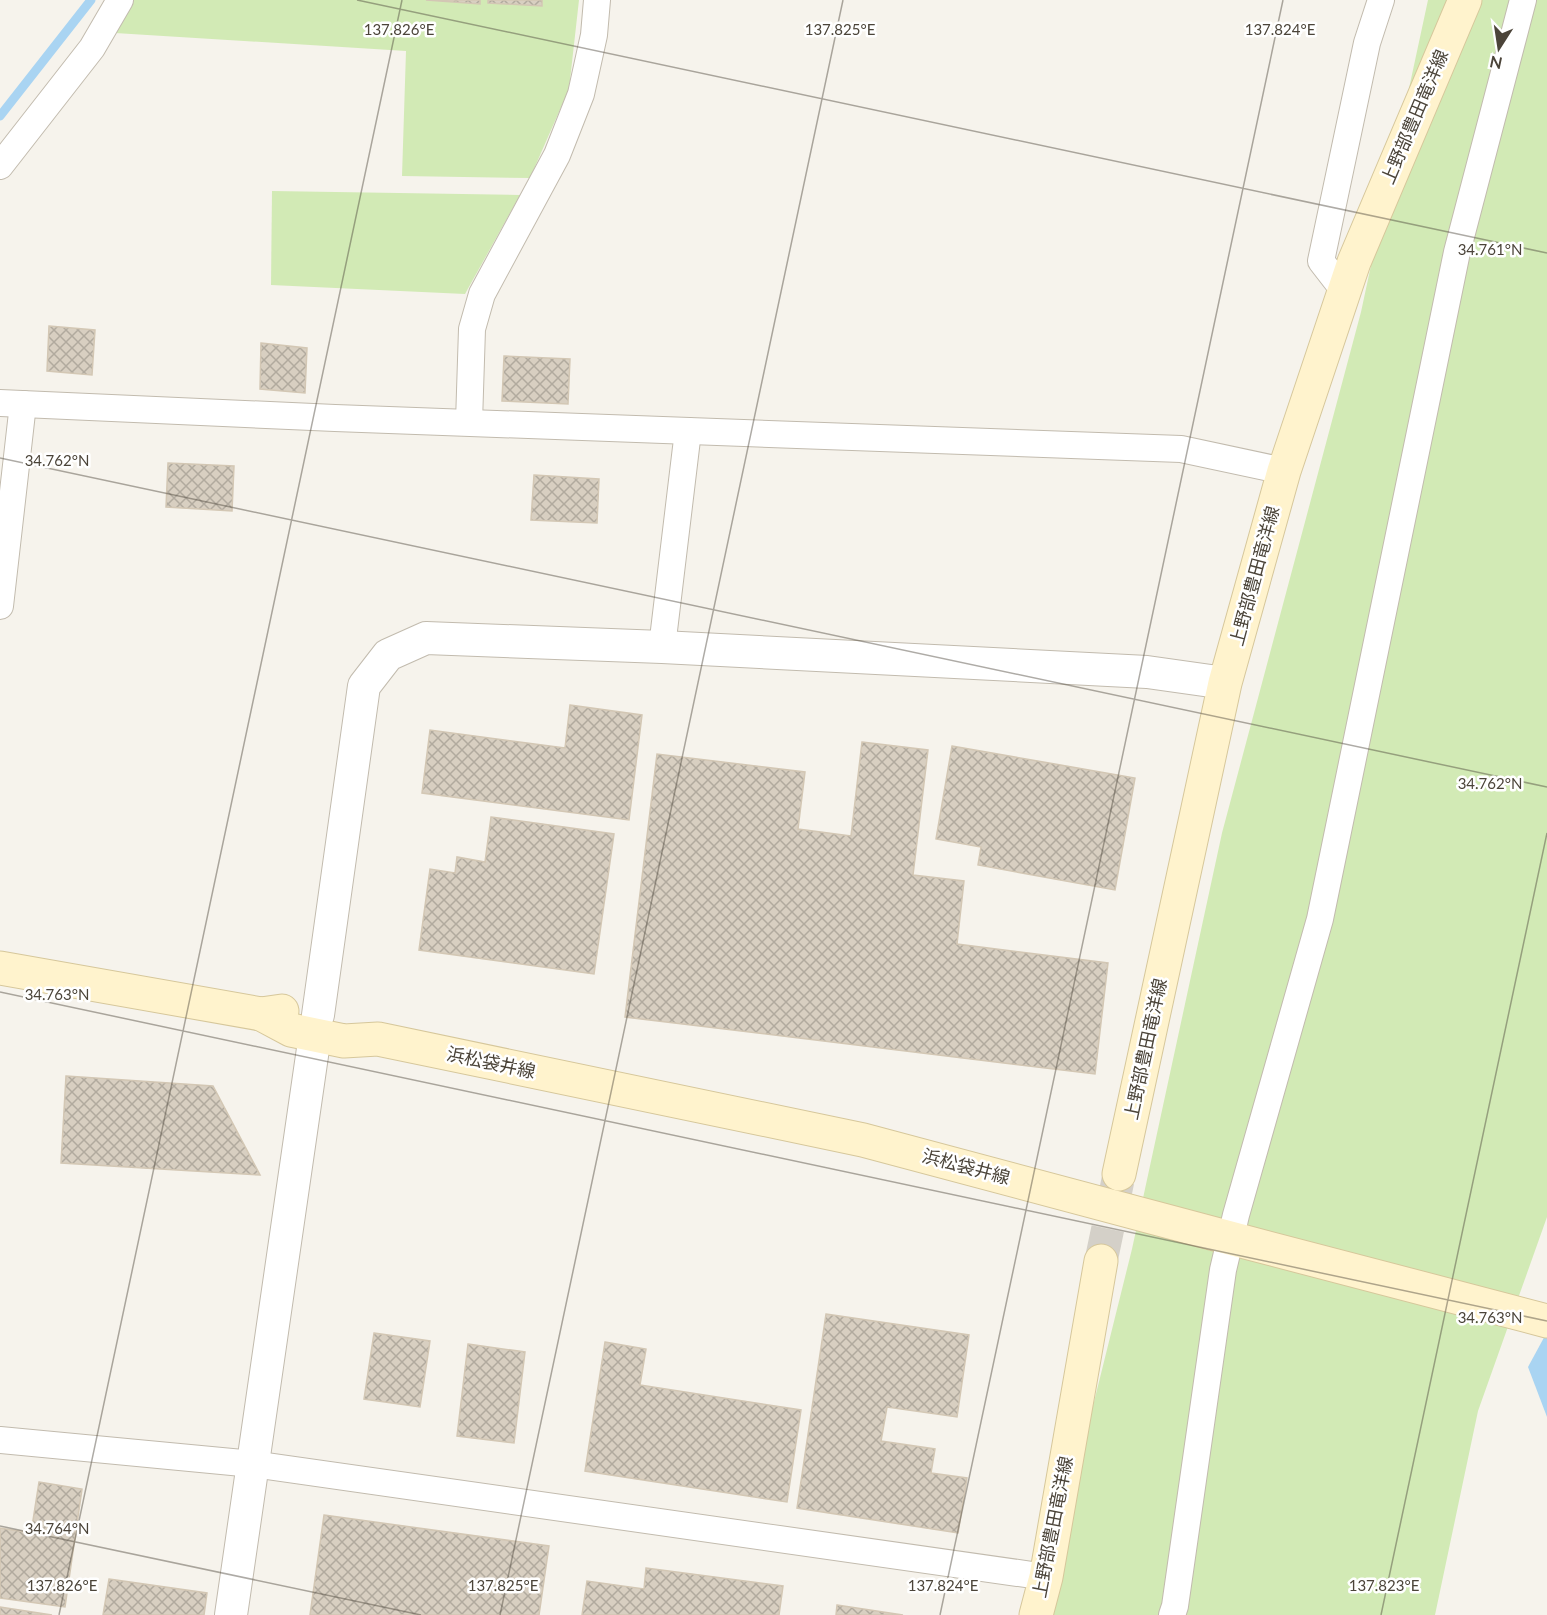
<svg xmlns="http://www.w3.org/2000/svg" width="1547" height="1615" viewBox="0 0 1547 1615" font-family="Lato,'Noto Sans JP',sans-serif">
	<defs>
		<pattern id="building-cross-hatch" width="8" height="8" patternUnits="userSpaceOnUse" patternTransform="scale(1.5)"><rect width="8" height="8" fill="#d8cfc1"/><path d="M0 0l8 8M0 8l8-8" fill="none" stroke="#b1aa9e"/></pattern>
	</defs>
	<rect width="100%" height="100%" fill="#f6f3ec"/>
	<!-- green -->
	<g fill="#d2eab5">
		<polygon points="133,0 579,0 569,89 530,178 402,176 406,51 115,33"/>
		<polygon points="1428,0 1547,0 1547,1217 1478,1411 1435,1615 1041,1615 1132,1249 1222,833 1361,312"/>
		<polygon points="272,191 520,195 465,294 271,285"/>
	</g>
	<!-- water -->
	<polygon fill="#a9d4f2" points="1547,1332 1547,1417 1528,1367"/>
	<g fill="none" stroke-linecap="round" stroke-linejoin="round">
		<!-- stream -->
		<polyline stroke="#a9d4f2" stroke-width="9" points="0,116 91,0"/>
	</g>
	<!-- building -->
	<g fill="url(#building-cross-hatch)" stroke="#d3c7b4" stroke-width="1.5">
		<polygon points="426,0 480,0 480,4"/>
		<polygon points="488,0 542,0 542,6 488,3"/>
		<polygon points="49,326 95,330 92,375 47,371"/>
		<polygon points="261,343 307,348 305,393 260,389"/>
		<polygon points="504,356 570,359 568,404 502,401"/>
		<polygon points="168,463 234,466 232,511 166,507"/>
		<polygon points="534,475 599,479 597,523 531,520"/>
		<polygon points="570,705 642,715 629,820 422,793 430,730 565,748"/>
		<polygon points="862,742 928,750 913,875 964,881 957,944 1108,963 1095,1074 625,1017 657,754 805,772 798,829 851,836"/>
		<polygon points="952,746 1135,778 1115,890 978,865 981,847 936,839"/>
		<polygon points="491,817 614,834 594,974 419,950 430,869 455,873 457,857 485,862"/>
		<polygon points="66,1076 213,1086 260,1175 61,1163"/>
		<polygon points="826,1314 969,1335 957,1417 887,1407 881,1441 935,1449 931,1473 967,1478 958,1533 797,1508"/>
		<polygon points="374,1333 430,1341 420,1407 364,1399"/>
		<polygon points="605,1342 646,1349 640,1385 801,1410 787,1502 585,1471"/>
		<polygon points="468,1344 525,1352 514,1443 457,1436"/>
		<polygon points="39,1482 82,1489 65,1607 0,1598 0,1528 31,1533"/>
		<polygon points="324,1515 549,1546 539,1615 310,1615"/>
		<polygon points="646,1568 783,1586 779,1615 582,1615 587,1581 644,1589"/>
		<polygon points="109,1579 207,1593 204,1615 103,1615"/>
		<polygon points="837,1605 903,1615 836,1615"/>
		<polygon points="0,1607 52,1615 0,1615"/>
	</g>
	<g fill="none" stroke-linecap="round" stroke-linejoin="round">
		<!-- secondary-tunnel -->
		<polyline stroke="#d4d0c8" stroke-width="33" stroke-dasharray="33 16" stroke-linecap="butt" points="1101,1261 1118,1180"/>
		<!-- minor casing -->
		<g stroke="#c2bbae" stroke-width="28">
			<g id="minor">
				<polyline points="0,166 92,48 120,0"/>
				<polyline points="1345,292 1321,261 1367,43 1381,0"/>
				<polyline points="0,403 335,418 1181,449 1284,471"/>
				<polyline points="469,422 472,329 482,294 557,155 581,94 594,35 597,0"/>
				<polyline points="0,606 23,404"/>
				<polyline points="662,647 688,431"/>
				<polyline points="0,1440 253,1464 1046,1577"/>
				<polyline points="1172,1615 1175,1606 1223,1270 1236,1215 1320,919 1457,252 1523,0"/>
			</g>
		</g>
		<!-- tertiary casing -->
		<g stroke="#c2bbae" stroke-width="34">
			<g id="tertiary">
				<polyline points="318,1015 364,686 388,655 426,638 662,647 1147,672 1225,683"/>
				<polyline points="231,1615 315,1035"/>
			</g>
		</g>
		<!-- secondary casing -->
		<g stroke="#d6c79b" stroke-width="35">
			<g id="secondary">
				<polyline points="0,968 261,1014 282,1011"/>
				<polyline points="261,1014 291,1030 344,1041 378,1039 863,1140 1230,1238 1547,1321"/>
				<polyline points="1119,1174 1225,683 1284,471 1354,262 1465,0"/>
				<polyline points="1036,1615 1046,1577 1101,1261"/>
			</g>
		</g>
		<!-- minor -->
		<use href="#minor" stroke="#fff" stroke-width="26"/>
		<!-- tertiary -->
		<use href="#tertiary" stroke="#fff" stroke-width="32"/>
		<!-- secondary -->
		<use href="#secondary" stroke="#fff3cd" stroke-width="33"/>
	</g>
	<!-- ticks -->
	<path fill="none" stroke="#4b4439" stroke-width="1.5" stroke-opacity="0.45" d="M357,0L1547,253M0,458L1547,787M0,992L1547,1321M0,1526L421,1615M59,1615L402,0M500,1615L843,0M940,1615L1283,0M1381,1615L1547,833"/>
	<g text-anchor="middle" stroke-width="5" stroke-linejoin="round" paint-order="stroke">
		<!-- street labels -->
		<g font-size="18" fill="#4b4439" stroke="#fff">
			<text transform="translate(1415 117) rotate(-67)" y="6">上野部豊田竜洋線</text>
			<text transform="translate(1255 576) rotate(-75)" y="6">上野部豊田竜洋線</text>
			<text transform="translate(1146 1049) rotate(-78)" y="6">上野部豊田竜洋線</text>
			<text transform="translate(491 1063) rotate(12)" y="6">浜松袋井線</text>
			<text transform="translate(966 1167) rotate(15)" y="6">浜松袋井線</text>
			<text transform="translate(1053 1527) rotate(-79)" y="6">上野部豊田竜洋線</text>
		</g>
	</g>
	<g font-size="15" text-anchor="middle" fill="#4b4439" stroke="#fff" stroke-width="5" stroke-linejoin="round" paint-order="stroke">
		<text x="399" y="35">137.826°E</text>
		<text x="840" y="35">137.825°E</text>
		<text x="1280" y="35">137.824°E</text>
		<text x="1490" y="255">34.761°N</text>
		<text x="57" y="466">34.762°N</text>
		<text x="1490" y="789">34.762°N</text>
		<text x="57" y="1000">34.763°N</text>
		<text x="1490" y="1323">34.763°N</text>
		<text x="57" y="1534">34.764°N</text>
		<text x="62" y="1591">137.826°E</text>
		<text x="503" y="1591">137.825°E</text>
		<text x="943" y="1591">137.824°E</text>
		<text x="1384" y="1591">137.823°E</text>
	</g>
	<!-- north arrow -->
	<g transform="translate(1499 48) rotate(192)" stroke="#ffffff" stroke-width="4.5" paint-order="stroke">
	<path d="M0-4.5L10 22L0 15L-10 22Z" fill="#4b4439"/>
	<text y="-9" font-size="16" font-weight="bold" text-anchor="middle" fill="#4b4439">N</text>
	</g>
</svg>
